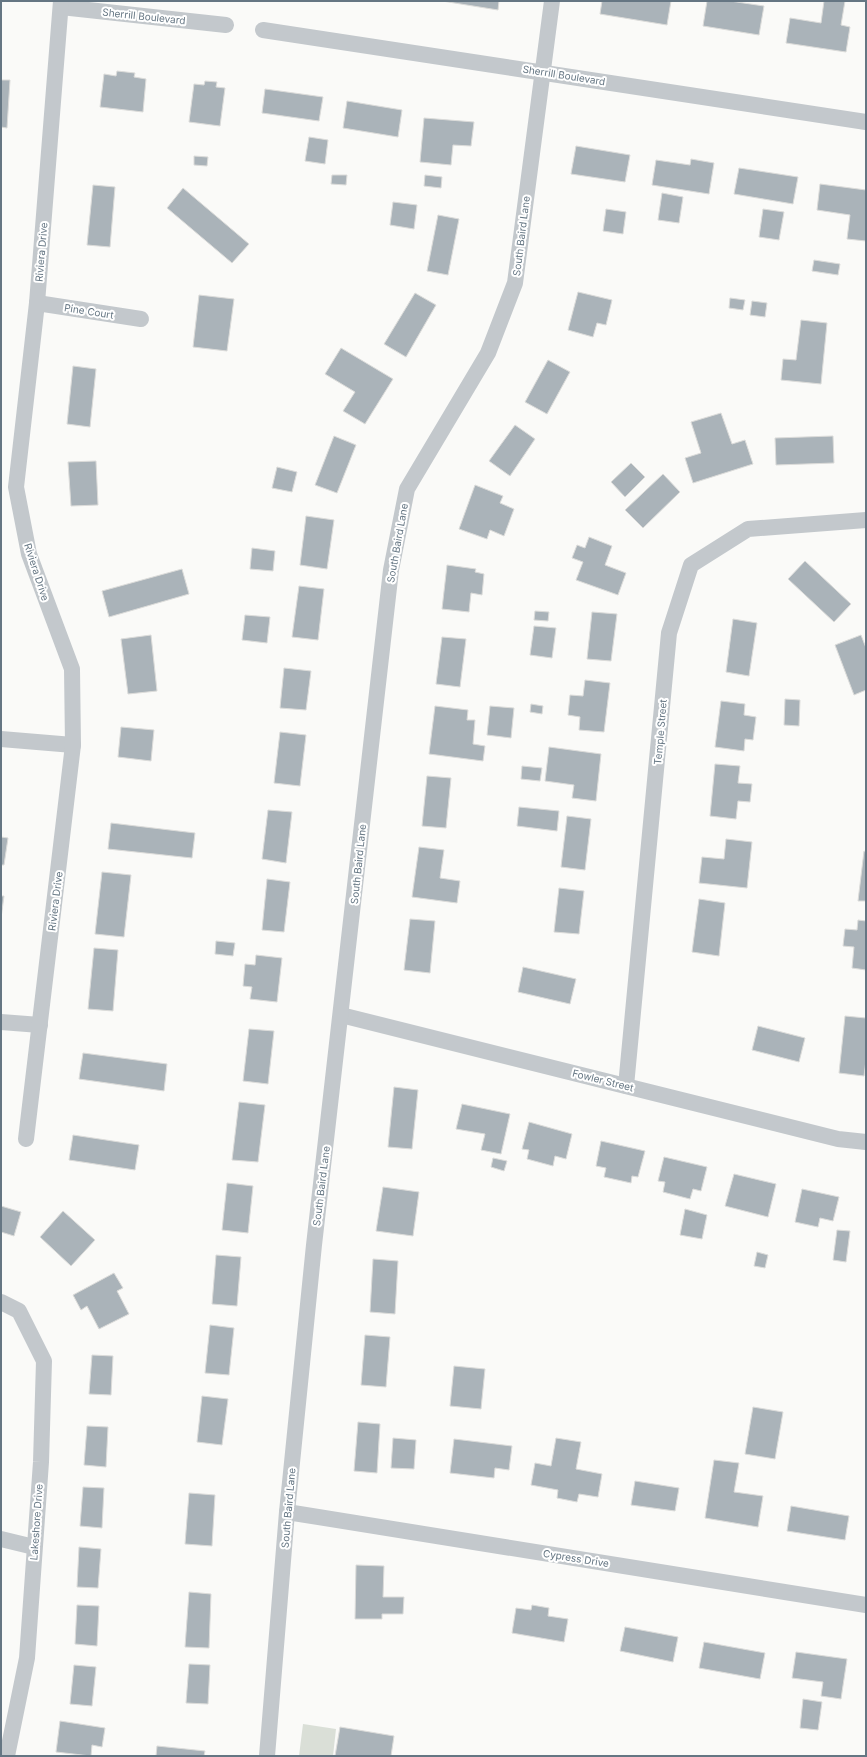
<svg xmlns="http://www.w3.org/2000/svg" width="867" height="1757" viewBox="0 0 867 1757" font-family="Inter,sans-serif">
	<rect width="100%" height="100%" fill="#fafaf8"/>
	<!-- green -->
	<polygon fill="#dadfd7" points="303,1724 336,1729 333,1756 299,1756"/>
	<!-- building -->
	<g fill="#aab3b9" stroke="#dcdcda">
		<polygon points="442,1 499,1 498,10"/>
		<polygon points="602,1 671,1 667,25 600,14"/>
		<polygon points="707,1 730,1 764,6 759,35 703,26"/>
		<polygon points="824,1 845,1 841,25 850,27 846,52 786,43 790,18 821,23"/>
		<polygon points="117,71 135,73 134,77 146,79 143,112 100,107 104,74 116,76"/>
		<polygon points="1,80 10,80 7,128 1,127"/>
		<polygon points="205,81 217,82 216,87 225,88 220,126 189,122 194,84 204,85"/>
		<polygon points="265,89 323,97 319,121 262,113"/>
		<polygon points="347,101 402,110 398,137 343,128"/>
		<polygon points="424,118 474,122 471,146 453,145 451,165 420,162"/>
		<polygon points="309,137 328,140 325,164 305,161"/>
		<polygon points="576,146 630,155 625,182 571,174"/>
		<polygon points="194,156 208,157 207,166 194,165"/>
		<polygon points="691,159 714,163 709,194 652,185 656,160 690,165"/>
		<polygon points="739,168 798,177 793,204 734,194"/>
		<polygon points="332,175 347,175 346,185 331,184"/>
		<polygon points="425,175 442,177 441,188 424,186"/>
		<polygon points="820,184 866,190 866,241 847,239 850,215 817,210"/>
		<polygon points="93,185 115,187 110,247 87,245"/>
		<polygon points="183,188 249,244 232,263 167,208"/>
		<polygon points="662,193 683,197 679,223 658,220"/>
		<polygon points="393,202 417,205 414,229 390,225"/>
		<polygon points="606,209 626,212 623,234 603,231"/>
		<polygon points="763,209 784,212 779,240 759,237"/>
		<polygon points="438,215 459,219 448,275 427,271"/>
		<polygon points="814,260 840,264 838,275 812,271"/>
		<polygon points="578,292 612,300 606,325 597,323 593,337 568,330"/>
		<polygon points="415,293 436,305 406,357 384,344"/>
		<polygon points="199,295 234,299 227,351 193,347"/>
		<polygon points="730,298 745,300 743,310 729,308"/>
		<polygon points="752,301 767,303 765,317 750,315"/>
		<polygon points="801,320 827,323 821,384 781,380 783,359 796,360"/>
		<polygon points="341,348 393,379 365,424 343,411 355,392 325,374"/>
		<polygon points="548,360 570,372 547,414 525,402"/>
		<polygon points="73,366 96,369 90,427 67,424"/>
		<polygon points="721,413 732,444 745,440 753,464 693,483 685,458 701,453 691,422"/>
		<polygon points="515,425 535,439 510,476 489,461"/>
		<polygon points="334,436 356,445 337,493 315,485"/>
		<polygon points="833,436 834,463 776,465 775,438"/>
		<polygon points="96,461 98,505 71,506 68,462"/>
		<polygon points="631,463 645,477 625,497 611,482"/>
		<polygon points="277,467 297,472 292,492 272,488"/>
		<polygon points="663,474 680,492 643,528 625,510"/>
		<polygon points="475,485 503,496 500,503 514,509 504,536 490,530 487,539 459,529"/>
		<polygon points="306,516 334,520 327,569 300,565"/>
		<polygon points="589,537 612,546 605,565 626,573 618,595 576,580 583,562 572,558 577,545 585,548"/>
		<polygon points="252,548 275,551 273,571 250,569"/>
		<polygon points="805,561 851,604 834,622 788,579"/>
		<polygon points="447,565 476,569 475,572 484,574 482,595 471,593 469,612 442,609"/>
		<polygon points="182,569 189,594 109,617 102,591"/>
		<polygon points="299,586 324,589 318,640 292,637"/>
		<polygon points="535,611 549,612 548,621 534,620"/>
		<polygon points="592,612 617,614 611,661 587,659"/>
		<polygon points="245,615 270,617 267,643 242,640"/>
		<polygon points="733,619 757,623 749,676 726,672"/>
		<polygon points="534,626 556,628 552,658 530,655"/>
		<polygon points="151,635 157,691 128,694 121,639"/>
		<polygon points="861,635 866,648 866,690 854,695 835,645"/>
		<polygon points="442,637 466,639 460,687 436,684"/>
		<polygon points="284,668 311,671 306,710 280,708"/>
		<polygon points="585,680 610,683 604,732 579,730 580,717 568,715 570,695 583,696"/>
		<polygon points="785,699 800,700 799,726 784,725"/>
		<polygon points="721,701 745,704 744,715 756,717 753,740 745,739 744,751 715,747"/>
		<polygon points="531,704 543,706 542,714 530,712"/>
		<polygon points="435,706 468,710 467,720 475,720 473,744 485,746 483,761 429,754"/>
		<polygon points="490,706 514,708 511,738 487,735"/>
		<polygon points="121,727 154,730 151,761 118,757"/>
		<polygon points="280,732 306,735 300,786 274,783"/>
		<polygon points="549,747 601,754 596,801 572,798 574,785 545,781"/>
		<polygon points="715,764 740,766 738,783 752,784 750,802 738,801 736,819 710,816"/>
		<polygon points="522,766 542,768 540,781 521,779"/>
		<polygon points="427,776 451,778 446,828 422,826"/>
		<polygon points="519,807 559,811 557,831 517,826"/>
		<polygon points="268,810 292,812 286,863 262,859"/>
		<polygon points="567,816 591,819 585,870 561,867"/>
		<polygon points="111,823 195,833 192,858 108,849"/>
		<polygon points="1,837 8,838 4,865 1,865"/>
		<polygon points="726,839 752,842 747,888 699,883 702,857 724,859"/>
		<polygon points="419,847 444,850 440,878 460,881 457,903 412,897"/>
		<polygon points="864,851 866,852 866,901 858,901"/>
		<polygon points="102,872 131,875 124,937 95,934"/>
		<polygon points="267,879 290,882 284,932 262,930"/>
		<polygon points="559,888 584,891 579,934 554,932"/>
		<polygon points="1,896 4,896 1,918"/>
		<polygon points="699,899 725,903 719,956 692,952"/>
		<polygon points="410,919 435,921 430,973 404,970"/>
		<polygon points="858,920 866,921 866,970 852,968 854,947 843,946 845,929 857,930"/>
		<polygon points="216,941 235,943 233,956 215,954"/>
		<polygon points="94,948 118,950 113,1011 88,1009"/>
		<polygon points="256,955 282,958 277,1002 250,999 252,987 243,986 245,964 255,965"/>
		<polygon points="523,967 576,979 570,1004 518,992"/>
		<polygon points="845,1016 866,1018 866,1060 864,1076 839,1073"/>
		<polygon points="758,1026 805,1038 799,1062 752,1050"/>
		<polygon points="249,1029 274,1031 268,1084 243,1081"/>
		<polygon points="83,1053 167,1064 164,1091 79,1079"/>
		<polygon points="394,1087 418,1090 412,1149 388,1147"/>
		<polygon points="239,1102 265,1105 258,1162 232,1160"/>
		<polygon points="462,1104 510,1114 501,1154 481,1150 485,1134 456,1129"/>
		<polygon points="529,1122 572,1134 566,1159 555,1156 553,1166 527,1159 529,1150 522,1149"/>
		<polygon points="73,1135 139,1145 135,1170 69,1160"/>
		<polygon points="601,1141 645,1151 638,1177 632,1176 631,1183 604,1177 606,1168 596,1166"/>
		<polygon points="664,1157 707,1167 701,1191 693,1189 690,1199 663,1192 665,1182 658,1181"/>
		<polygon points="493,1158 507,1161 504,1171 491,1167"/>
		<polygon points="734,1174 776,1184 768,1217 725,1206"/>
		<polygon points="227,1183 253,1186 248,1233 222,1230"/>
		<polygon points="383,1187 419,1192 413,1236 376,1231"/>
		<polygon points="802,1189 839,1197 833,1221 820,1218 818,1227 795,1222"/>
		<polygon points="1,1206 21,1212 14,1236 1,1232"/>
		<polygon points="685,1209 707,1215 702,1239 680,1235"/>
		<polygon points="63,1211 95,1240 71,1266 40,1237"/>
		<polygon points="837,1230 850,1231 846,1262 833,1260"/>
		<polygon points="757,1252 768,1255 765,1268 754,1266"/>
		<polygon points="216,1255 241,1257 237,1306 212,1304"/>
		<polygon points="373,1259 398,1261 395,1314 370,1312"/>
		<polygon points="114,1273 123,1288 117,1291 129,1314 99,1329 87,1306 81,1310 73,1295"/>
		<polygon points="210,1325 234,1328 229,1375 205,1373"/>
		<polygon points="365,1335 390,1337 386,1387 361,1385"/>
		<polygon points="92,1355 113,1356 111,1395 89,1394"/>
		<polygon points="454,1366 485,1369 481,1409 450,1406"/>
		<polygon points="202,1396 228,1399 222,1445 197,1442"/>
		<polygon points="753,1407 783,1412 775,1459 745,1454"/>
		<polygon points="358,1422 380,1424 377,1473 354,1471"/>
		<polygon points="87,1426 108,1427 106,1467 84,1465"/>
		<polygon points="393,1438 416,1440 414,1469 391,1468"/>
		<polygon points="556,1438 581,1442 576,1469 602,1474 598,1497 579,1494 577,1502 557,1498 558,1490 531,1485 535,1463 551,1466"/>
		<polygon points="454,1439 512,1446 509,1470 495,1468 494,1478 450,1473"/>
		<polygon points="714,1460 739,1463 734,1492 763,1496 758,1527 705,1518"/>
		<polygon points="635,1481 679,1488 675,1511 631,1505"/>
		<polygon points="83,1487 104,1488 102,1528 80,1526"/>
		<polygon points="189,1493 215,1495 212,1546 185,1544"/>
		<polygon points="791,1506 849,1516 845,1540 787,1531"/>
		<polygon points="79,1547 101,1549 98,1588 77,1587"/>
		<polygon points="356,1565 384,1566 383,1597 404,1597 403,1614 382,1614 382,1619 355,1619"/>
		<polygon points="189,1592 211,1594 209,1648 185,1647"/>
		<polygon points="77,1605 99,1606 97,1646 75,1644"/>
		<polygon points="532,1605 549,1608 548,1616 568,1619 564,1642 512,1633 516,1608 531,1610"/>
		<polygon points="625,1627 678,1637 673,1662 620,1651"/>
		<polygon points="704,1642 765,1653 760,1679 699,1668"/>
		<polygon points="796,1652 847,1659 841,1699 821,1696 823,1682 792,1678"/>
		<polygon points="189,1664 210,1665 208,1704 186,1703"/>
		<polygon points="74,1665 96,1667 92,1706 70,1704"/>
		<polygon points="803,1699 822,1702 818,1730 800,1728"/>
		<polygon points="60,1721 105,1728 102,1747 92,1745 91,1756 56,1752"/>
		<polygon points="340,1727 394,1736 391,1756 335,1756"/>
		<polygon points="157,1746 205,1751 204,1756 156,1756"/>
	</g>
	<g fill="none" stroke-linecap="round" stroke-linejoin="round">
		<!-- minor -->
		<g stroke="#c3c8cc" stroke-width="16">
			<polyline points="61,7 226,25"/>
			<polyline points="263,30 866,122"/>
			<polyline points="37,303 141,319"/>
			<polyline points="1,739 73,745"/>
			<polyline points="341,1015 838,1139 866,1142"/>
			<polyline points="1,1022 40,1025"/>
			<polyline points="626,1086 669,633 691,565 748,529 866,520"/>
			<polyline points="26,1139 73,745 72,669 29,554 16,487 37,303 61,1"/>
			<polyline points="1,1302 19,1311 44,1361 41,1462 27,1658 7,1756"/>
			<polyline points="287,1512 866,1605"/>
			<polyline points="1,1539 34,1547"/>
			<polyline points="267,1756 287,1512 314,1245 391,570 407,489 488,353 515,283 552,1"/>
		</g>
	</g>
	<g text-anchor="middle" stroke-width="4" stroke-linejoin="round" paint-order="stroke">
		<!-- street labels -->
		<g font-size="10" fill="#657683" stroke="#fff">
			<text transform="translate(144 16) rotate(6)" y="4">Sherrill Boulevard</text>
			<text transform="translate(564 75) rotate(9)" y="4">Sherrill Boulevard</text>
			<text transform="translate(521 236) rotate(-83)" y="4">South Baird Lane</text>
			<text transform="translate(41 252) rotate(-85)" y="4">Riviera Drive</text>
			<text transform="translate(89 311) rotate(9)" y="4">Pine Court</text>
			<text transform="translate(397 543) rotate(-80)" y="4">South Baird Lane</text>
			<text transform="translate(37 572) rotate(72)" y="4">Riviera Drive</text>
			<text transform="translate(660 732) rotate(-85)" y="4">Temple Street</text>
			<text transform="translate(358 864) rotate(-84)" y="4">South Baird Lane</text>
			<text transform="translate(55 901) rotate(-83)" y="4">Riviera Drive</text>
			<text transform="translate(603 1080) rotate(14)" y="4">Fowler Street</text>
			<text transform="translate(321 1186) rotate(-83)" y="4">South Baird Lane</text>
			<text transform="translate(288 1508) rotate(-85)" y="4">South Baird Lane</text>
			<text transform="translate(36 1522) rotate(-86)" y="4">Lakeshore Drive</text>
			<text transform="translate(576 1558) rotate(9)" y="4">Cypress Drive</text>
		</g>
	</g>
	<!-- border -->
	<rect width="867" height="1757" fill="none" stroke="#657683" stroke-width="4"/>
</svg>
